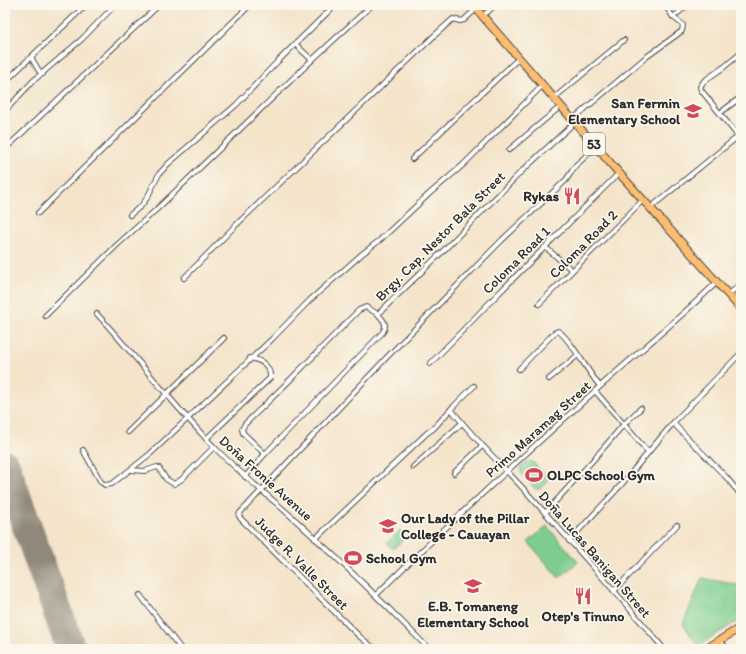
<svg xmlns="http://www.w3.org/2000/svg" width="746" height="654" viewBox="0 0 746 654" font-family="Itim,sans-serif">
	<rect width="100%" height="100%" fill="#fbf7ec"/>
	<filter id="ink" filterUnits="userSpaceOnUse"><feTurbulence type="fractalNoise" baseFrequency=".025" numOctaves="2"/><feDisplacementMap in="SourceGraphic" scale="8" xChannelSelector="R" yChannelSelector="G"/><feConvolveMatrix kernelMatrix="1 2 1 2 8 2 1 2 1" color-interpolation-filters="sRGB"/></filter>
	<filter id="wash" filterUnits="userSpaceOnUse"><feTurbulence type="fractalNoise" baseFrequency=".012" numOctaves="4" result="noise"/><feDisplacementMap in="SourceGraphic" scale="16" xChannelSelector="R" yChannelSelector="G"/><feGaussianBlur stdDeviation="0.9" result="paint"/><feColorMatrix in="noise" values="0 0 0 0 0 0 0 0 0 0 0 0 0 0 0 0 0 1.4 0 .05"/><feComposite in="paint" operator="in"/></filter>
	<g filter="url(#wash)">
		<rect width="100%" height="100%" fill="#f4e4ca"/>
		<!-- green -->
		<g fill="#7bcd8f" stroke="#537c5d">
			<polygon points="530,461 533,462 548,478 547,483 540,489 535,489 521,473 521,467 527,462"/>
			<polygon points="547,526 578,562 559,578 528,542"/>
			<polygon points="400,530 406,537 393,549 387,543"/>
			<polygon points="702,578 738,585 741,588 741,619 698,646 683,624"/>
		</g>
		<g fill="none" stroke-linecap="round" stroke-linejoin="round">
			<!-- runway -->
			<polyline stroke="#90887a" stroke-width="30" points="5,465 71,649"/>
		</g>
	</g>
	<g filter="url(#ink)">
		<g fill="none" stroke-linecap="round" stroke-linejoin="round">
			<!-- street casing -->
			<g stroke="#494743" stroke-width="6">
				<g id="street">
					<polyline points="483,16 495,5"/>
					<polyline points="673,17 688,5"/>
					<polyline points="312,60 372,5"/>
					<polyline points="43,74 39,71 31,57 86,5"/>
					<polyline points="5,82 31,57"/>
					<polyline points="554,98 624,40"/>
					<polyline points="5,111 33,81 82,39 115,5"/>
					<polyline points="720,113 741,97"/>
					<polyline points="573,119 645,58 682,31 683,25 673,17 665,5"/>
					<polyline points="738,136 701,90 700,87 704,81 724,67 741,53"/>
					<polyline points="5,149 159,5"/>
					<polyline points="509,150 561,106"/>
					<polyline points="412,159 519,58"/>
					<polyline points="650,208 741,134"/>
					<polyline points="38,213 250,5"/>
					<polyline points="130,215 141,206 147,198 159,174 168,164 236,105 278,61 335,5"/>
					<polyline points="545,247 572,270"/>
					<polyline points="184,278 235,226 435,35 453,19 460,21 464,20 476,9"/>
					<polyline points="729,294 741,284"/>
					<polyline points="539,304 643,200"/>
					<path d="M97,314C138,359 175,407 217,450C244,477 275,501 303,527C346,566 388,607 429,649"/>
					<polyline points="45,316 117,245 157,209 312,60 295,44"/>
					<polyline points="430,364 495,297 619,173"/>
					<path d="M519,369L554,333L558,331C570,338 589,374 600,386"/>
					<polyline points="549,379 578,355"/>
					<path d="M474,386L451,409C475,440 503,466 529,495C575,546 620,597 664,649"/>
					<polyline points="595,391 648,452"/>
					<polyline points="673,423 726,477 741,495"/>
					<polyline points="128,432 224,338"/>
					<path d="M206,439L270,378C271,366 261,360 250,358"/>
					<polyline points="83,450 101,482 105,485 112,484 150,454 272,339 310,300 362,254 380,240 429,194 463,165 543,85"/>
					<polyline points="265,454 243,433 242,429 245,424 283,387 359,310 366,307 378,314"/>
					<polyline points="413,467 462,423"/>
					<polyline points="131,470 145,471 157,467 159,468 166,479 174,484 182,479 214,447"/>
					<polyline points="454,473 482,446"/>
					<path d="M245,477L265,454L383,332C388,324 383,320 378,314L443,251L522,171L575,122"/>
					<polyline points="545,513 594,459 624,424 641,408"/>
					<polyline points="315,539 427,433 434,428 451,409"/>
					<polyline points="569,541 621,485 673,423 741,353"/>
					<polyline points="614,591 677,525"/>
					<polyline points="140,595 181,649"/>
					<path d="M376,595C447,525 521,458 595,391C636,354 678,320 717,282"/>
					<polyline points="375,649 359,636 241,519 239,516 240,513 389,355 502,240 566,180 576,165 596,147"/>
				</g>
			</g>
			<!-- secondary casing -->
			<g stroke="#494743" stroke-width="8">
				<polyline id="secondary" points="720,640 725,649"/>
			</g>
			<!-- highway casing -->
			<g stroke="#494743" stroke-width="9">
				<g id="highway">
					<polyline points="473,5 619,173 741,309"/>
					<polyline points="706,649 741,627"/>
				</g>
			</g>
			<!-- street -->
			<use href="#street" stroke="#fff" stroke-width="4"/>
			<!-- secondary -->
			<use href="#secondary" stroke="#fee5c5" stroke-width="5.5"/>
			<!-- highway -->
			<use href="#highway" stroke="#fcbd6f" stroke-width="7"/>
		</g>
	</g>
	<!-- icons -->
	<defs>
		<g id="school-bare" transform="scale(1.38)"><path d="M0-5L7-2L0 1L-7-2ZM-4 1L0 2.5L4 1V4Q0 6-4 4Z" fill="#d1495b" stroke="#fbf7ec" stroke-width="2.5" paint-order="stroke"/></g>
		<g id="restaurant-bare" transform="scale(1.38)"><path d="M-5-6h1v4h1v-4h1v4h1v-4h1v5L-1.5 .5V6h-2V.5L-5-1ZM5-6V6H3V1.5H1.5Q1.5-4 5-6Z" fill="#d1495b" stroke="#fbf7ec" stroke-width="2.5" paint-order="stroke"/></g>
		<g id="stadium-bare" transform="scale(1.38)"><path d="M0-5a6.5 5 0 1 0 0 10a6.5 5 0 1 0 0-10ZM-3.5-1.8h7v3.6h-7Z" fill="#d1495b" stroke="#fbf7ec" stroke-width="2.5" paint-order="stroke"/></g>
		<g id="university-bare" transform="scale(1.38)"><path d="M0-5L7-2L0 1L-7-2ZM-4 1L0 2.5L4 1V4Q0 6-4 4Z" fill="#d1495b" stroke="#fbf7ec" stroke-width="2.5" paint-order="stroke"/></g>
	</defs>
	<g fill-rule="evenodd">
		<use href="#school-bare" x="693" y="111"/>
		<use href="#restaurant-bare" x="572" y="196"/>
		<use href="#stadium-bare" x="534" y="475"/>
		<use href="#university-bare" x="388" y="526"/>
		<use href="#stadium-bare" x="353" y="558"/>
		<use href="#school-bare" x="473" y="586"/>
		<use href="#restaurant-bare" x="583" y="596"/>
	</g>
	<g text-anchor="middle" stroke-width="3.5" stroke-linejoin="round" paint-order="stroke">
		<!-- shield labels -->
		<rect fill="#fbf7ec" stroke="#696865" stroke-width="1" x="583" y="133" width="22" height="22" rx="3"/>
		<g font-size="13" font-weight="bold" fill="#2b2b2b">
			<text x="594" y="149">53</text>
		</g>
		<!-- poi labels -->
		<g font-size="14" font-weight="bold" fill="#2b2b2b" stroke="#fbf7ec" text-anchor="start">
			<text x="680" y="108" text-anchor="end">San Fermin<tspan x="680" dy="16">Elementary School</tspan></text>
			<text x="559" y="201" text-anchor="end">Rykas</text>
			<text x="547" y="480">OLPC School Gym</text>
			<text x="401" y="523">Our Lady of the Pillar<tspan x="401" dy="16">College - Cauayan</tspan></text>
			<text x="366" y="563">School Gym</text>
			<text x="473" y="611" text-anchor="middle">E.B. Tomaneng<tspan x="473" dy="16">Elementary School</tspan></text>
			<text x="583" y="621" text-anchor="middle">Otep's Tinuno</text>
		</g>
		<!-- street labels -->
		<g font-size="14" fill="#2b2b2b" stroke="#fbf7ec">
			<text transform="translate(440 236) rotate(-45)" y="5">Brgy. Cap. Nestor Bala Street</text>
			<text transform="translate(583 244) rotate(-45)" y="5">Coloma Road 2</text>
			<text transform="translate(516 260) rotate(-45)" y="5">Coloma Road 1</text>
			<text transform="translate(538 429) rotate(-42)" y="5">Primo Maramag Street</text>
			<text transform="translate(266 478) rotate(42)" y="5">Doña Fronie Avenue</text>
			<text transform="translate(595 554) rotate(49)" y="5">Doña Lucas Banigan Street</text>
			<text transform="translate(302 563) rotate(45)" y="5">Judge R. Valle Street</text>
		</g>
	</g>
	<!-- margin -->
	<rect width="746" height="654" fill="none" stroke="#fbf7ec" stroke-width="20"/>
</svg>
